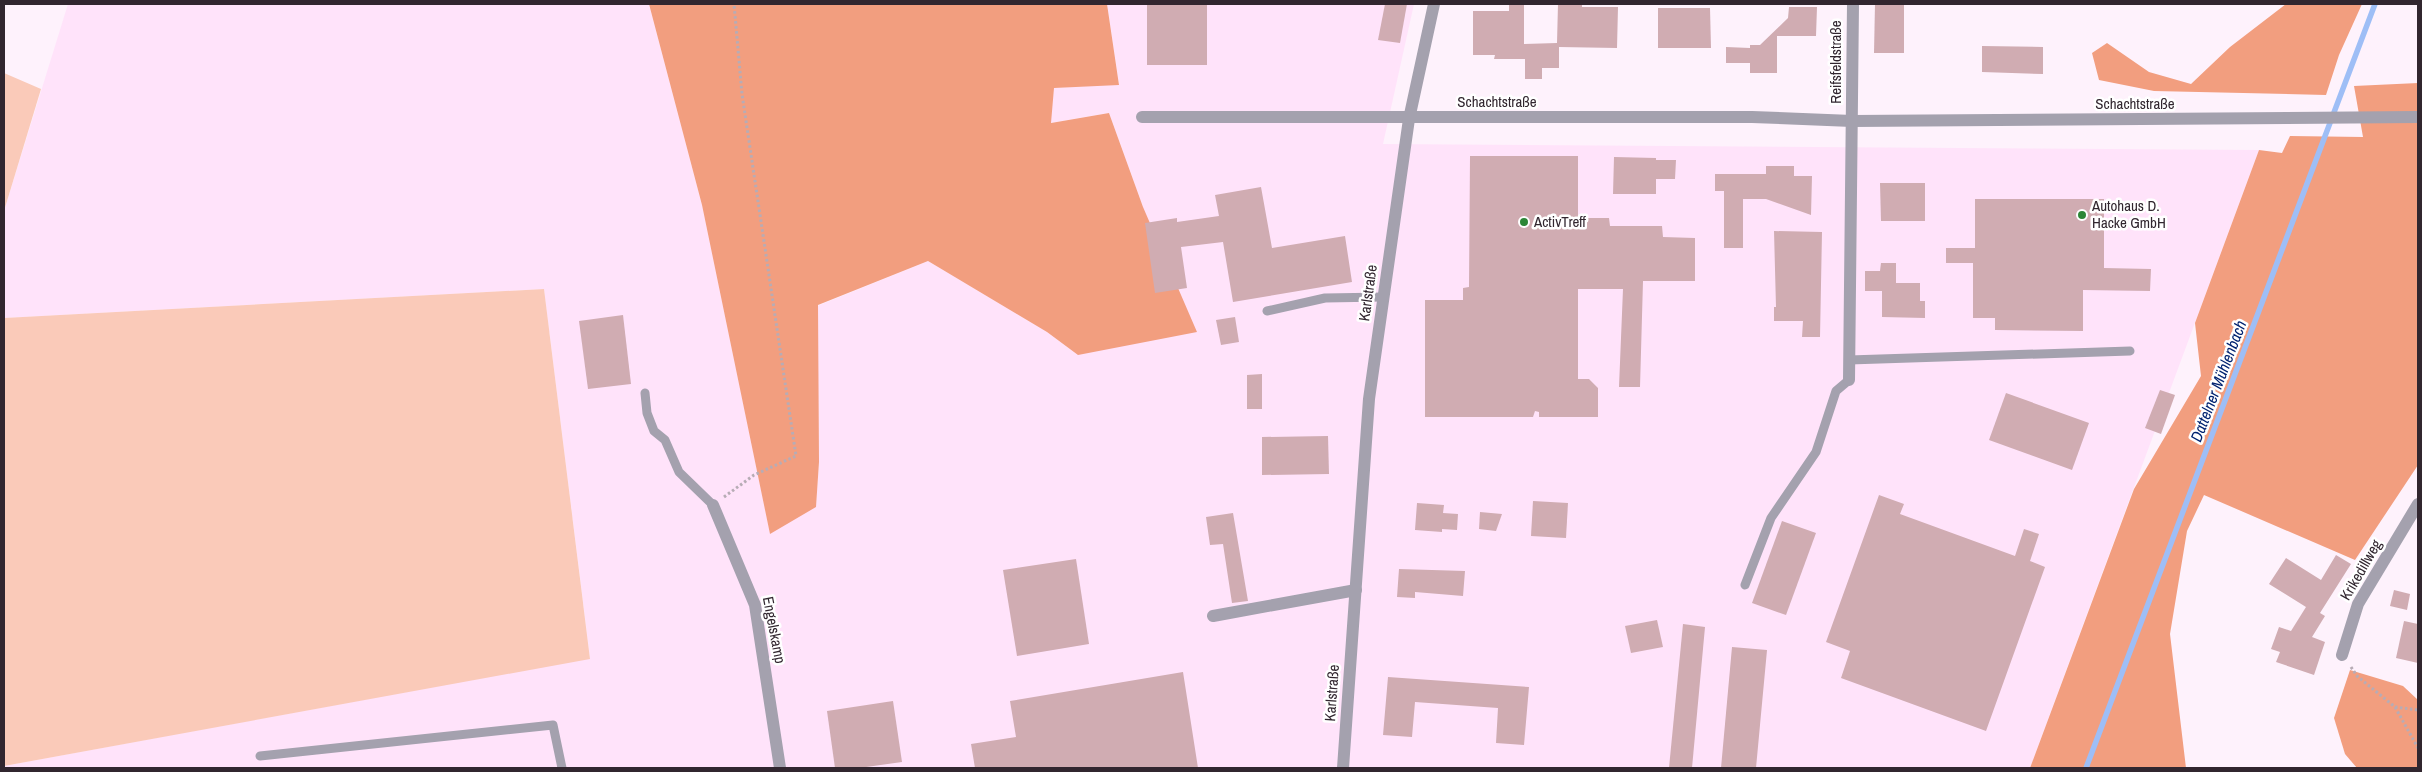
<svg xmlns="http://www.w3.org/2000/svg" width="2422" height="772" viewBox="0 0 2422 772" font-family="'Archivo Narrow',sans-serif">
	<rect width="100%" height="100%" fill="#fef2fc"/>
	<!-- built -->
	<polygon fill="#ffe3fa" points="68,4 649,4 702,205 770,533 816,506 819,462 817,306 928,261 1047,332 1078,355 1143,207 1109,113 1050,123 1054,88 1119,84 1107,4 1414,4 1383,144 2259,150 2030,768 4,768 4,766 590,658 544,289 4,318 4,211"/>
	<!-- green -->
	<g fill="#facab9">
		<polygon points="4,73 41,89 4,211"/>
		<polygon points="544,289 590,659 4,766 4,318"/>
	</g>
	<!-- forest -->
	<g fill="#f29e7f">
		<polygon points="649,4 1107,4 1119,85 1054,88 1051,123 1109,113 1143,207 1197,332 1078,355 1047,332 928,261 818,305 819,462 816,507 770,534 702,205"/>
		<polygon points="2286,4 2362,4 2339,55 2326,95 2154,91 2099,80 2092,53 2107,43 2149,72 2191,84 2230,47"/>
		<polygon points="2418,83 2418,465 2355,560 2204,495 2187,531 2170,634 2186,768 2030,768 2134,489 2201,376 2195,323 2259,150 2282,153 2290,136 2363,137 2354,86"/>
		<polygon points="2350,670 2403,686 2418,700 2418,768 2357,768 2345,754 2334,718"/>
	</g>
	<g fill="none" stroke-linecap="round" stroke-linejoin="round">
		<!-- stream -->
		<polyline stroke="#9ebef6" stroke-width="5.5" points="2086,768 2375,4"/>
	</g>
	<!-- building -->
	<g fill="#d0acb2">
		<rect x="1147" y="4" width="60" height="61"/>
		<polygon points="1385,4 1407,4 1400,43 1378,40"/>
		<polygon points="1509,4 1524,4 1524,44 1557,43 1558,4 1582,4 1582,7 1618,7 1617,48 1559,47 1559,68 1542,68 1542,79 1525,79 1525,59 1494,59 1495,55 1473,55 1473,11 1509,11"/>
		<polygon points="1875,4 1904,4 1904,53 1874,53"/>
		<polygon points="1789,7 1817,7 1816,36 1777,36 1777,73 1750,73 1750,63 1726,63 1726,47 1750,48 1750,45 1760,45 1788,18"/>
		<polygon points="1658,8 1710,8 1711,48 1658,48"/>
		<polygon points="1982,46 2043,47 2043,74 1982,72"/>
		<polygon points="1470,156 1578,156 1578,218 1609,218 1610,226 1662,226 1663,237 1695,238 1695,281 1643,281 1640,387 1619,387 1623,289 1578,289 1578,379 1589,379 1598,388 1598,417 1539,417 1539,412 1535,411 1533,417 1425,417 1425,300 1463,300 1463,288 1469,287"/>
		<polygon points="1614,157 1656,158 1656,160 1676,160 1675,179 1656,179 1656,194 1613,194"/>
		<polygon points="1766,166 1794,166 1794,176 1812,176 1811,215 1766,199 1743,199 1743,248 1724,248 1724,191 1715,191 1715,174 1766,174"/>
		<polygon points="1880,183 1925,183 1925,221 1881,221"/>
		<polygon points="1261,187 1272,248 1345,236 1352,282 1233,302 1223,242 1181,247 1187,288 1155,293 1145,223 1177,218 1177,222 1219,216 1215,195"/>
		<polygon points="1975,199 2104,199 2104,268 2151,269 2150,291 2083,290 2083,331 1995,330 1995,318 1973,318 1973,263 1946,263 1946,248 1975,248"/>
		<polygon points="1774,231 1822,232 1820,337 1802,337 1803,321 1774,321 1774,307 1776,307"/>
		<polygon points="1881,263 1896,263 1896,283 1920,283 1920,301 1925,301 1925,318 1882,317 1882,291 1865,291 1865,271 1880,271"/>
		<polygon points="623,315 631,384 588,389 579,321"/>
		<polygon points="1235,317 1239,342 1221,345 1216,320"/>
		<polygon points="1262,374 1262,409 1247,409 1247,375"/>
		<polygon points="2160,390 2175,395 2161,434 2145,428"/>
		<polygon points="2006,393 2089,423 2072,470 1989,440"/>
		<polygon points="1328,436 1329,474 1262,475 1262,437"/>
		<polygon points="1879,495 1904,504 1900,514 2015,556 2024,529 2039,534 2030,561 2045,567 1986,731 1841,678 1850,651 1826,642"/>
		<polygon points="1533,501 1568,503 1566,538 1531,536"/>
		<polygon points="1417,503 1444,505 1443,513 1458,514 1457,530 1442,529 1442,532 1415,530"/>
		<polygon points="1480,512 1502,514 1496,531 1479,529"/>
		<polygon points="1233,513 1248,601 1232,603 1223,544 1210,545 1206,517"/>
		<polygon points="1782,521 1816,533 1786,615 1752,603"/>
		<polygon points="2336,555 2351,564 2320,613 2325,616 2312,637 2325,642 2314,675 2276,662 2280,652 2271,649 2279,627 2291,631 2306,607 2269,584 2286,558 2321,580"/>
		<polygon points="1076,559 1089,644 1017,656 1003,570"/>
		<polygon points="1399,569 1465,571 1463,596 1415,592 1415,598 1397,597"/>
		<polygon points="2394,590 2410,594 2407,610 2390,606"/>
		<polygon points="1657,620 1663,647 1631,653 1625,626"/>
		<polygon points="2404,621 2418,624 2418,663 2396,658"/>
		<polygon points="1683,624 1705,627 1692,768 1669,768"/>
		<polygon points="1732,647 1767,650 1756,768 1721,768"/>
		<polygon points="1183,672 1198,768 975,768 971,744 1016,737 1010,701"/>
		<polygon points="1388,677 1529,687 1524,745 1496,743 1498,708 1415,702 1412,737 1383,735"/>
		<polygon points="893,701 902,762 859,768 835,768 827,711"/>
	</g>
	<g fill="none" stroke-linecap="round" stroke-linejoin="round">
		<!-- path -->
		<g stroke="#b7acb5" stroke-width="3" stroke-dasharray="2.5 2.5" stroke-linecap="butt">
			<polyline points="724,497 754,475 796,456 742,94 734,4"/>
			<polyline points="2351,667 2357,676 2395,707 2418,748"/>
			<polyline points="2395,707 2418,710"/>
		</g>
		<!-- lane -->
		<g stroke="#a4a1ae" stroke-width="9">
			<polyline points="1267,311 1325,298 1384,297"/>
			<polyline points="1849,360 2130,351"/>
			<polyline points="645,393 647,413 654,431 665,440 679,472 713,505"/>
			<polyline points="1745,585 1771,518 1816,452 1836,391 1849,380"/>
			<polyline points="260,756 553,725 562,768"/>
		</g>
		<!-- street -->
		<g stroke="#a4a1ae" stroke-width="12">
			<polyline points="1142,117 1752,117 1852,121 2418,117"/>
			<polyline points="1849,380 1853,4"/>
			<polyline points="713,505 755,605 780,768"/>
			<polyline points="1213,616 1356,590"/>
			<polyline points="2342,655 2358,604 2418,504"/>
			<polyline points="1343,768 1369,399 1409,119 1434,4"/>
		</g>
	</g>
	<!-- markers -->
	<g fill="#2c8637" stroke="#fff" stroke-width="2">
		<circle cx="2082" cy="215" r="5"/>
		<circle cx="1524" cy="222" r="5"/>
	</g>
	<g text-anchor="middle" stroke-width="5" stroke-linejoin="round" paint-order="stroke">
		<!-- street labels -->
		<g font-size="15" fill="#31262f" stroke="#fff">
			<text transform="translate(1836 62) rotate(-90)" y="5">Reifsfeldstraße</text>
			<text x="1497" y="107">Schachtstraße</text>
			<text x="2135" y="109">Schachtstraße</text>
			<text transform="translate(1368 293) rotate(-82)" y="5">Karlstraße</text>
			<text transform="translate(2361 570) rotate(-60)" y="5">Krikedillweg</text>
			<text transform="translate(774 630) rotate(79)" y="5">Engelskamp</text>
			<text transform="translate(1332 693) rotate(-86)" y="5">Karlstraße</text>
		</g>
		<!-- poi labels -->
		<g font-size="15" fill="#31262f" stroke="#fff" text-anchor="start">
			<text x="2092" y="211">Autohaus D.<tspan x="2092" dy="17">Hacke GmbH</tspan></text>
			<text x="1534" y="227">ActivTreff</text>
		</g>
		<!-- water labels -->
		<g font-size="16" font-style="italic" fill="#002270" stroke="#fff">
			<text transform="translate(2218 381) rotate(-69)" y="6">Dattelner Mühlenbach</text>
		</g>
	</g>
	<!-- border -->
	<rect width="2422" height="772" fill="none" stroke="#31262f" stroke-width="10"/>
</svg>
